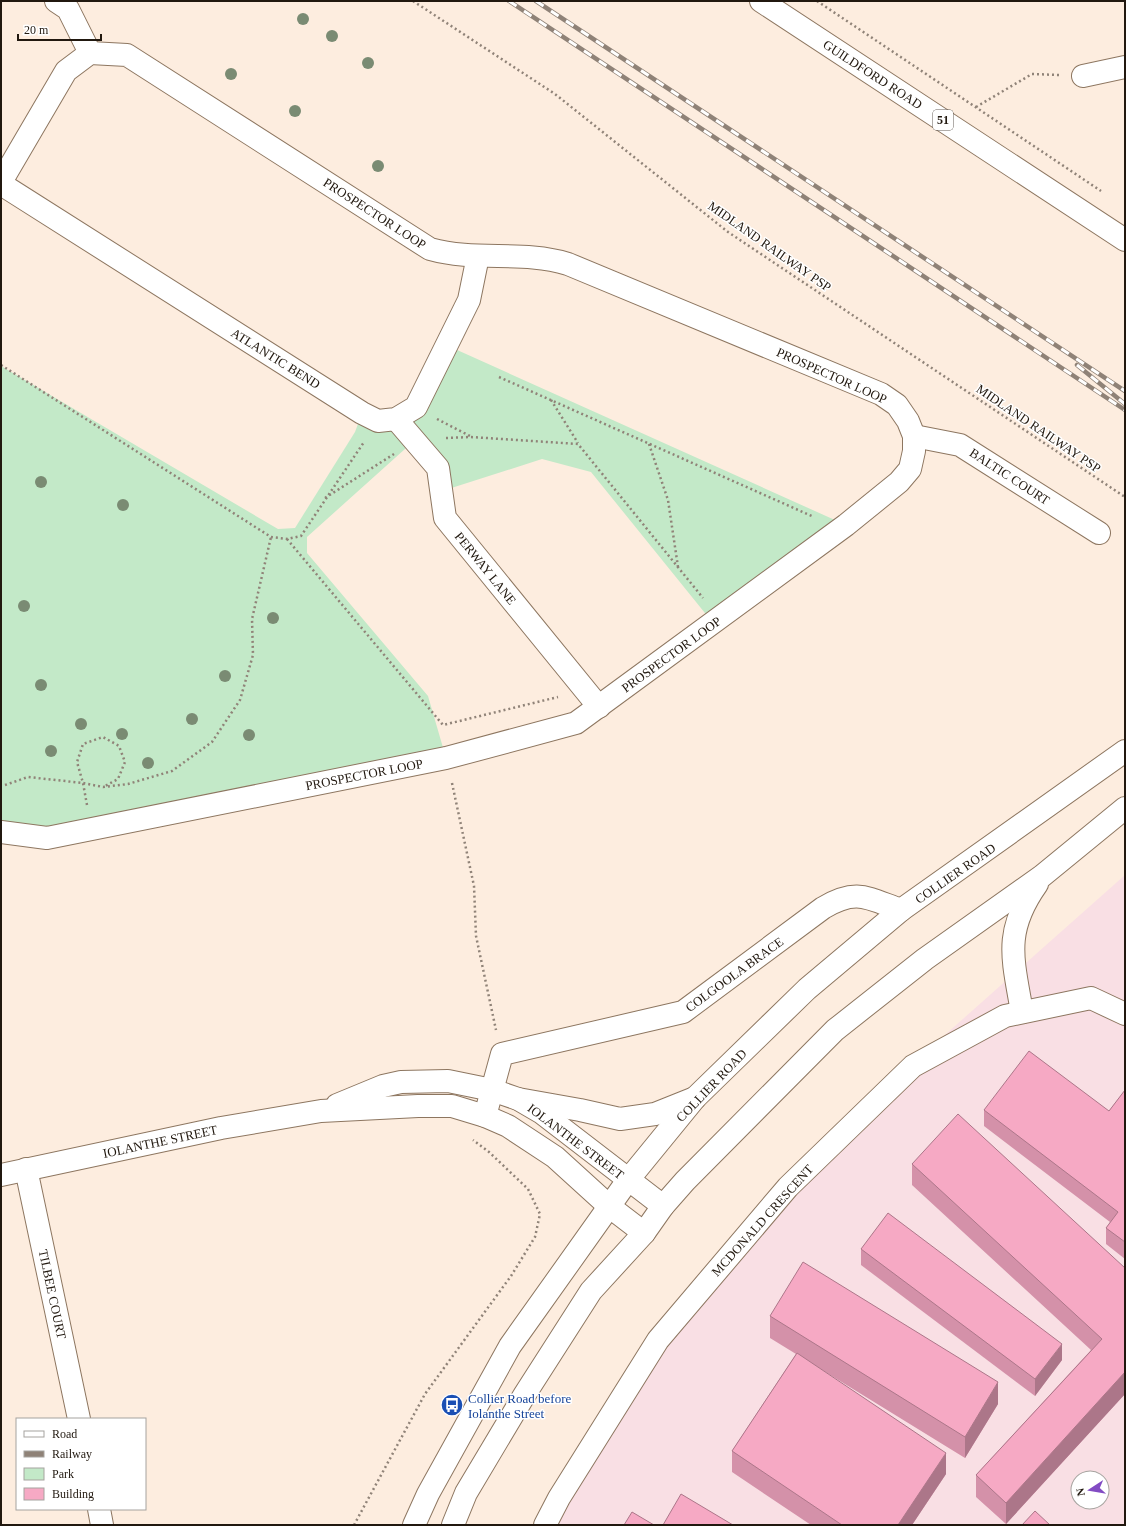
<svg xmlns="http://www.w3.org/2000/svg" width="1126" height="1526" viewBox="0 0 1126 1526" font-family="Georgia,serif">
	<rect width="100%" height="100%" fill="#fdeddf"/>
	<!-- industrial -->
	<path fill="#f9dfe4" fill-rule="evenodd" d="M1125,875V1525H547L656,1333L919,1058ZM1078,1478H1102V1502H1078Z"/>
	<!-- green -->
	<polygon fill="#c3e9c8" points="446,345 846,525 713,623 591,472 542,459 442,491 415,440 307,537 307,553 428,696 446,758 47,838 1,832 1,366 278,529 295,528 355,432 362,413 396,419"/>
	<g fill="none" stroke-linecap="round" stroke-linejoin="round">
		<!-- street casing -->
		<g stroke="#8d7660" stroke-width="24">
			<g id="street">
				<polyline points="56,1 68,9 90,53"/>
				<polyline points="1083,76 1125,67"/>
				<path d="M1,182L66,71L90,53L127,55L430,249C476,262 523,250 568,264L881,394L897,405L908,421L914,436V451L910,469L899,482L846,525L576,723L446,758L47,838L1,832"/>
				<polyline points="1,184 362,413 378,421 396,419 416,407 469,300 478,256"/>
				<polyline points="396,419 438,468 445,518 599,707"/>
				<polyline points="914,436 960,445 1099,533"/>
				<path d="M485,1116L502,1054L683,1012L823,908C857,888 867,898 901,910"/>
				<polyline points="26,1169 79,1419"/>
				<polyline points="99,1509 102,1525"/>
				<polyline points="545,1525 559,1498 658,1340 788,1187 913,1066 1005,1016 1091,998 1125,1014"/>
			</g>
		</g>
		<!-- secondary casing -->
		<g stroke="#8d7660" stroke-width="24">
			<g id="secondary">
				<polyline points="337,1105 383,1086 401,1082 448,1081 492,1090 518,1099 542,1113 663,1206"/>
				<polyline points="1,1175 221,1128 321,1111 418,1106 452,1106 485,1116 508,1126 555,1157 610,1207 644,1233"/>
			</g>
		</g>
		<!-- primary casing -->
		<g stroke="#8d7660" stroke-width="24">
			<g id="primary">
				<path d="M1022,1012C1013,959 1003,932 1037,884"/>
				<polyline points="518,1099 580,1110 620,1119 655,1114 695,1098"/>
				<polyline points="414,1525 428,1494 510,1346 628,1180 695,1098 807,989 901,910 1125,751"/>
				<polyline points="453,1525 466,1493 525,1394 591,1291 644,1233 663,1206 685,1181 835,1030 925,959 1042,876 1125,808"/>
			</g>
		</g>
		<!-- highway casing -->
		<g stroke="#8d7660" stroke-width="24">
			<polyline id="highway" points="761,1 1125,240"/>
		</g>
		<!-- path -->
		<g stroke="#908378" stroke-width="2.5" stroke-dasharray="2 3" stroke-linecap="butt">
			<polyline points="413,1 555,94 728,232 1125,497"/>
			<polyline points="817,1 1101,191"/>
			<polyline points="976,107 1032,74 1059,75"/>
			<polyline points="1,365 271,537 287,539 301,536 364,442"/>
			<polyline points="499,377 814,517"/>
			<polyline points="551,400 578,443"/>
			<polyline points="437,419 470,436"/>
			<polyline points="446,438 471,437 578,444 703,598"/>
			<polyline points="649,444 668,500 678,567"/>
			<polyline points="325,498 394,454"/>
			<polyline points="287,539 443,725 558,697"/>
			<polyline points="452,783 474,886 476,936 496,1030"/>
			<polyline points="5,785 28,777 83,783 103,787 128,784 172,771 212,742 240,700 253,655 252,619 271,537"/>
			<polyline points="87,805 83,783 77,762 83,744 103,737 119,746 125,762 118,779 105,786"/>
			<polyline points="354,1525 425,1394 511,1276 535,1237 540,1214 528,1189 489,1152 473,1140"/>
		</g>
		<!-- street -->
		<use href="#street" stroke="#fff" stroke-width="22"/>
		<!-- secondary -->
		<use href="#secondary" stroke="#fff" stroke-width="22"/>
		<!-- primary -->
		<use href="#primary" stroke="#fff" stroke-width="22"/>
		<!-- highway -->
		<use href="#highway" stroke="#fff" stroke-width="22"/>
		<!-- rail casing -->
		<g stroke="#8f8277" stroke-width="4.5">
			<g id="rail">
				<polyline points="509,1 1125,410"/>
				<polyline points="536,1 1125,391"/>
				<polyline points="1077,365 1125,404"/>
			</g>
		</g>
		<!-- rail -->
		<use href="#rail" stroke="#fff" stroke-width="3" stroke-dasharray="9" stroke-linecap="butt"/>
	</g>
	<!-- trees -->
	<g fill="#7a8b73">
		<circle cx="303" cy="19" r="6"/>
		<circle cx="332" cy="36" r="6"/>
		<circle cx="368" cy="63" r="6"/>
		<circle cx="231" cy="74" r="6"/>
		<circle cx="295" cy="111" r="6"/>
		<circle cx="378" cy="166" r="6"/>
		<circle cx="41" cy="482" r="6"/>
		<circle cx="123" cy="505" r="6"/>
		<circle cx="24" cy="606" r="6"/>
		<circle cx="273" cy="618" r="6"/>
		<circle cx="225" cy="676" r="6"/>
		<circle cx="41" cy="685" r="6"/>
		<circle cx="192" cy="719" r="6"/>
		<circle cx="81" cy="724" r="6"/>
		<circle cx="122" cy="734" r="6"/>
		<circle cx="249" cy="735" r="6"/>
		<circle cx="51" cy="751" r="6"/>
		<circle cx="148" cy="763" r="6"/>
	</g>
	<!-- wall -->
	<g fill="#d491a9">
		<polygon points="1125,1090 1125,1259 1106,1244 1106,1228 1110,1222 984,1126 984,1110 1109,1111"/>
		<polygon points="912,1164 1125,1268 1125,1394 1006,1524 976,1497 976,1475 1091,1350 912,1185"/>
		<polygon points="861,1249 1062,1360 1035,1396 861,1265"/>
		<polygon points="770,1316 998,1404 965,1458 814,1365 946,1474 912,1525 811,1525 732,1472 732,1451 796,1354 770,1338"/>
	</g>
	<!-- shaded-wall -->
	<g fill="#ac7689">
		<polygon points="1062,1344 1062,1360 1035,1396 1035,1379"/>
		<polygon points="1125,1372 1125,1394 1006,1524 1006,1503"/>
		<polygon points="998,1382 998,1404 965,1458 965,1437"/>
		<polygon points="946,1453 946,1474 912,1525 898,1525"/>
	</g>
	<!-- building -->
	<g fill="#f6a9c4" stroke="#ac7689">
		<polygon points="1029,1051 1109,1111 1125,1090 1125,1242 1106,1228 1118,1212 984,1110"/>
		<polygon points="958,1114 1125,1268 1125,1372 1006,1503 976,1475 1102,1339 912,1164"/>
		<polygon points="888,1213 1062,1344 1035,1379 861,1249"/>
		<polygon points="803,1262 998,1382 965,1437 770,1316"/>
		<polygon points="797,1353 946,1453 898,1525 842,1525 732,1451"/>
		<polygon points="681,1494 733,1525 663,1525"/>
		<polygon points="1035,1511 1050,1525 1022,1525"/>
		<polygon points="632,1512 654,1525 624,1525"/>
	</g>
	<!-- icons -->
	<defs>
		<g id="bus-disc" transform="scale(1.15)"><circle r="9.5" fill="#1a4fb4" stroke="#fff"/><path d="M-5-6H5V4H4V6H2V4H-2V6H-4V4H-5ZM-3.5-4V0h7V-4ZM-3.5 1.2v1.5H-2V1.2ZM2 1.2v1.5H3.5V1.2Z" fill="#fff"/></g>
	</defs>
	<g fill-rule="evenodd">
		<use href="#bus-disc" x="452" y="1405"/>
	</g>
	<g text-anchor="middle" stroke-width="3" stroke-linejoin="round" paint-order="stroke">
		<!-- shield labels -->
		<rect fill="#fff" stroke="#645d57" stroke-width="1" x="933" y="110" width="20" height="20" rx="3"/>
		<g font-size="12" font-weight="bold" fill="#21180f">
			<text x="943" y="124">51</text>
		</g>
		<!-- street labels -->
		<g font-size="13" fill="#21180f" stroke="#fff">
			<text transform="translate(873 74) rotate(33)" y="5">GUILDFORD ROAD</text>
			<text transform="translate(375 213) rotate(33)" y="5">PROSPECTOR LOOP</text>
			<text transform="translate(770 246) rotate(35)" y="5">MIDLAND RAILWAY PSP</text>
			<text transform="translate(276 358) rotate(32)" y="5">ATLANTIC BEND</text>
			<text transform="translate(832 375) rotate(24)" y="5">PROSPECTOR LOOP</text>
			<text transform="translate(1039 428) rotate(34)" y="5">MIDLAND RAILWAY PSP</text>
			<text transform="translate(1010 476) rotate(33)" y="5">BALTIC COURT</text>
			<text transform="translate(486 568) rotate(51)" y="5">PERWAY LANE</text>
			<text transform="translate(671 654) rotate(-36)" y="5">PROSPECTOR LOOP</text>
			<text transform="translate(364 774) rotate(-11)" y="5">PROSPECTOR LOOP</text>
			<text transform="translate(955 873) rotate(-35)" y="5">COLLIER ROAD</text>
			<text transform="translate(734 974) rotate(-36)" y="5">COLGOOLA BRACE</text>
			<text transform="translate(711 1085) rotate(-46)" y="5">COLLIER ROAD</text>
			<text transform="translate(160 1141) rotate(-12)" y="5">IOLANTHE STREET</text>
			<text transform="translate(576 1141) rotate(37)" y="5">IOLANTHE STREET</text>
			<text transform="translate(762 1220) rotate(-48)" y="5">MCDONALD CRESCENT</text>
			<text transform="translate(53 1294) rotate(78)" y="5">TILBEE COURT</text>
		</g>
		<!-- transit labels -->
		<g font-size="13" fill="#164399" stroke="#fff" text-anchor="start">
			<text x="468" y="1403">Collier Road before<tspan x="468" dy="15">Iolanthe Street</tspan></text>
		</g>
	</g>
	<!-- border -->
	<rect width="1126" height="1526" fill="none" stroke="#21180f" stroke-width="4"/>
	<!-- legend -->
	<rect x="16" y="1418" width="130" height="92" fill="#ffffff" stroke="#a6a39f"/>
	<rect x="24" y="1431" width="20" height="6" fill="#ffffff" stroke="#a6a39f"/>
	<text x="52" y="1438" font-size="12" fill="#21180f">Road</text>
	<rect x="24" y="1451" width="20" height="6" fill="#8f8277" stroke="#a6a39f"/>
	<text x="52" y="1458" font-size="12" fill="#21180f">Railway</text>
	<rect x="24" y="1468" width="20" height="12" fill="#c3e9c8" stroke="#a6a39f"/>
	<text x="52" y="1478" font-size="12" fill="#21180f">Park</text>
	<rect x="24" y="1488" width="20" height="12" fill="#f6a9c4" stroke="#a6a39f"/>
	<text x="52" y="1498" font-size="12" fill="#21180f">Building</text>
	<!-- north arrow -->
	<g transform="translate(1090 1490) rotate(258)"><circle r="19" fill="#ffffff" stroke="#a6a39f"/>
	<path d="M0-3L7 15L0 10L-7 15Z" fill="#824bc3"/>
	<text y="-6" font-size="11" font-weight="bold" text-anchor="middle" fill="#21180f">N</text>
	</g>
	<!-- scale -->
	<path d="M18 34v6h83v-6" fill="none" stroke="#21180f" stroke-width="2"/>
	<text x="24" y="34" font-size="12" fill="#21180f" stroke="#ffffff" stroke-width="3" paint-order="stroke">20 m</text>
</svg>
